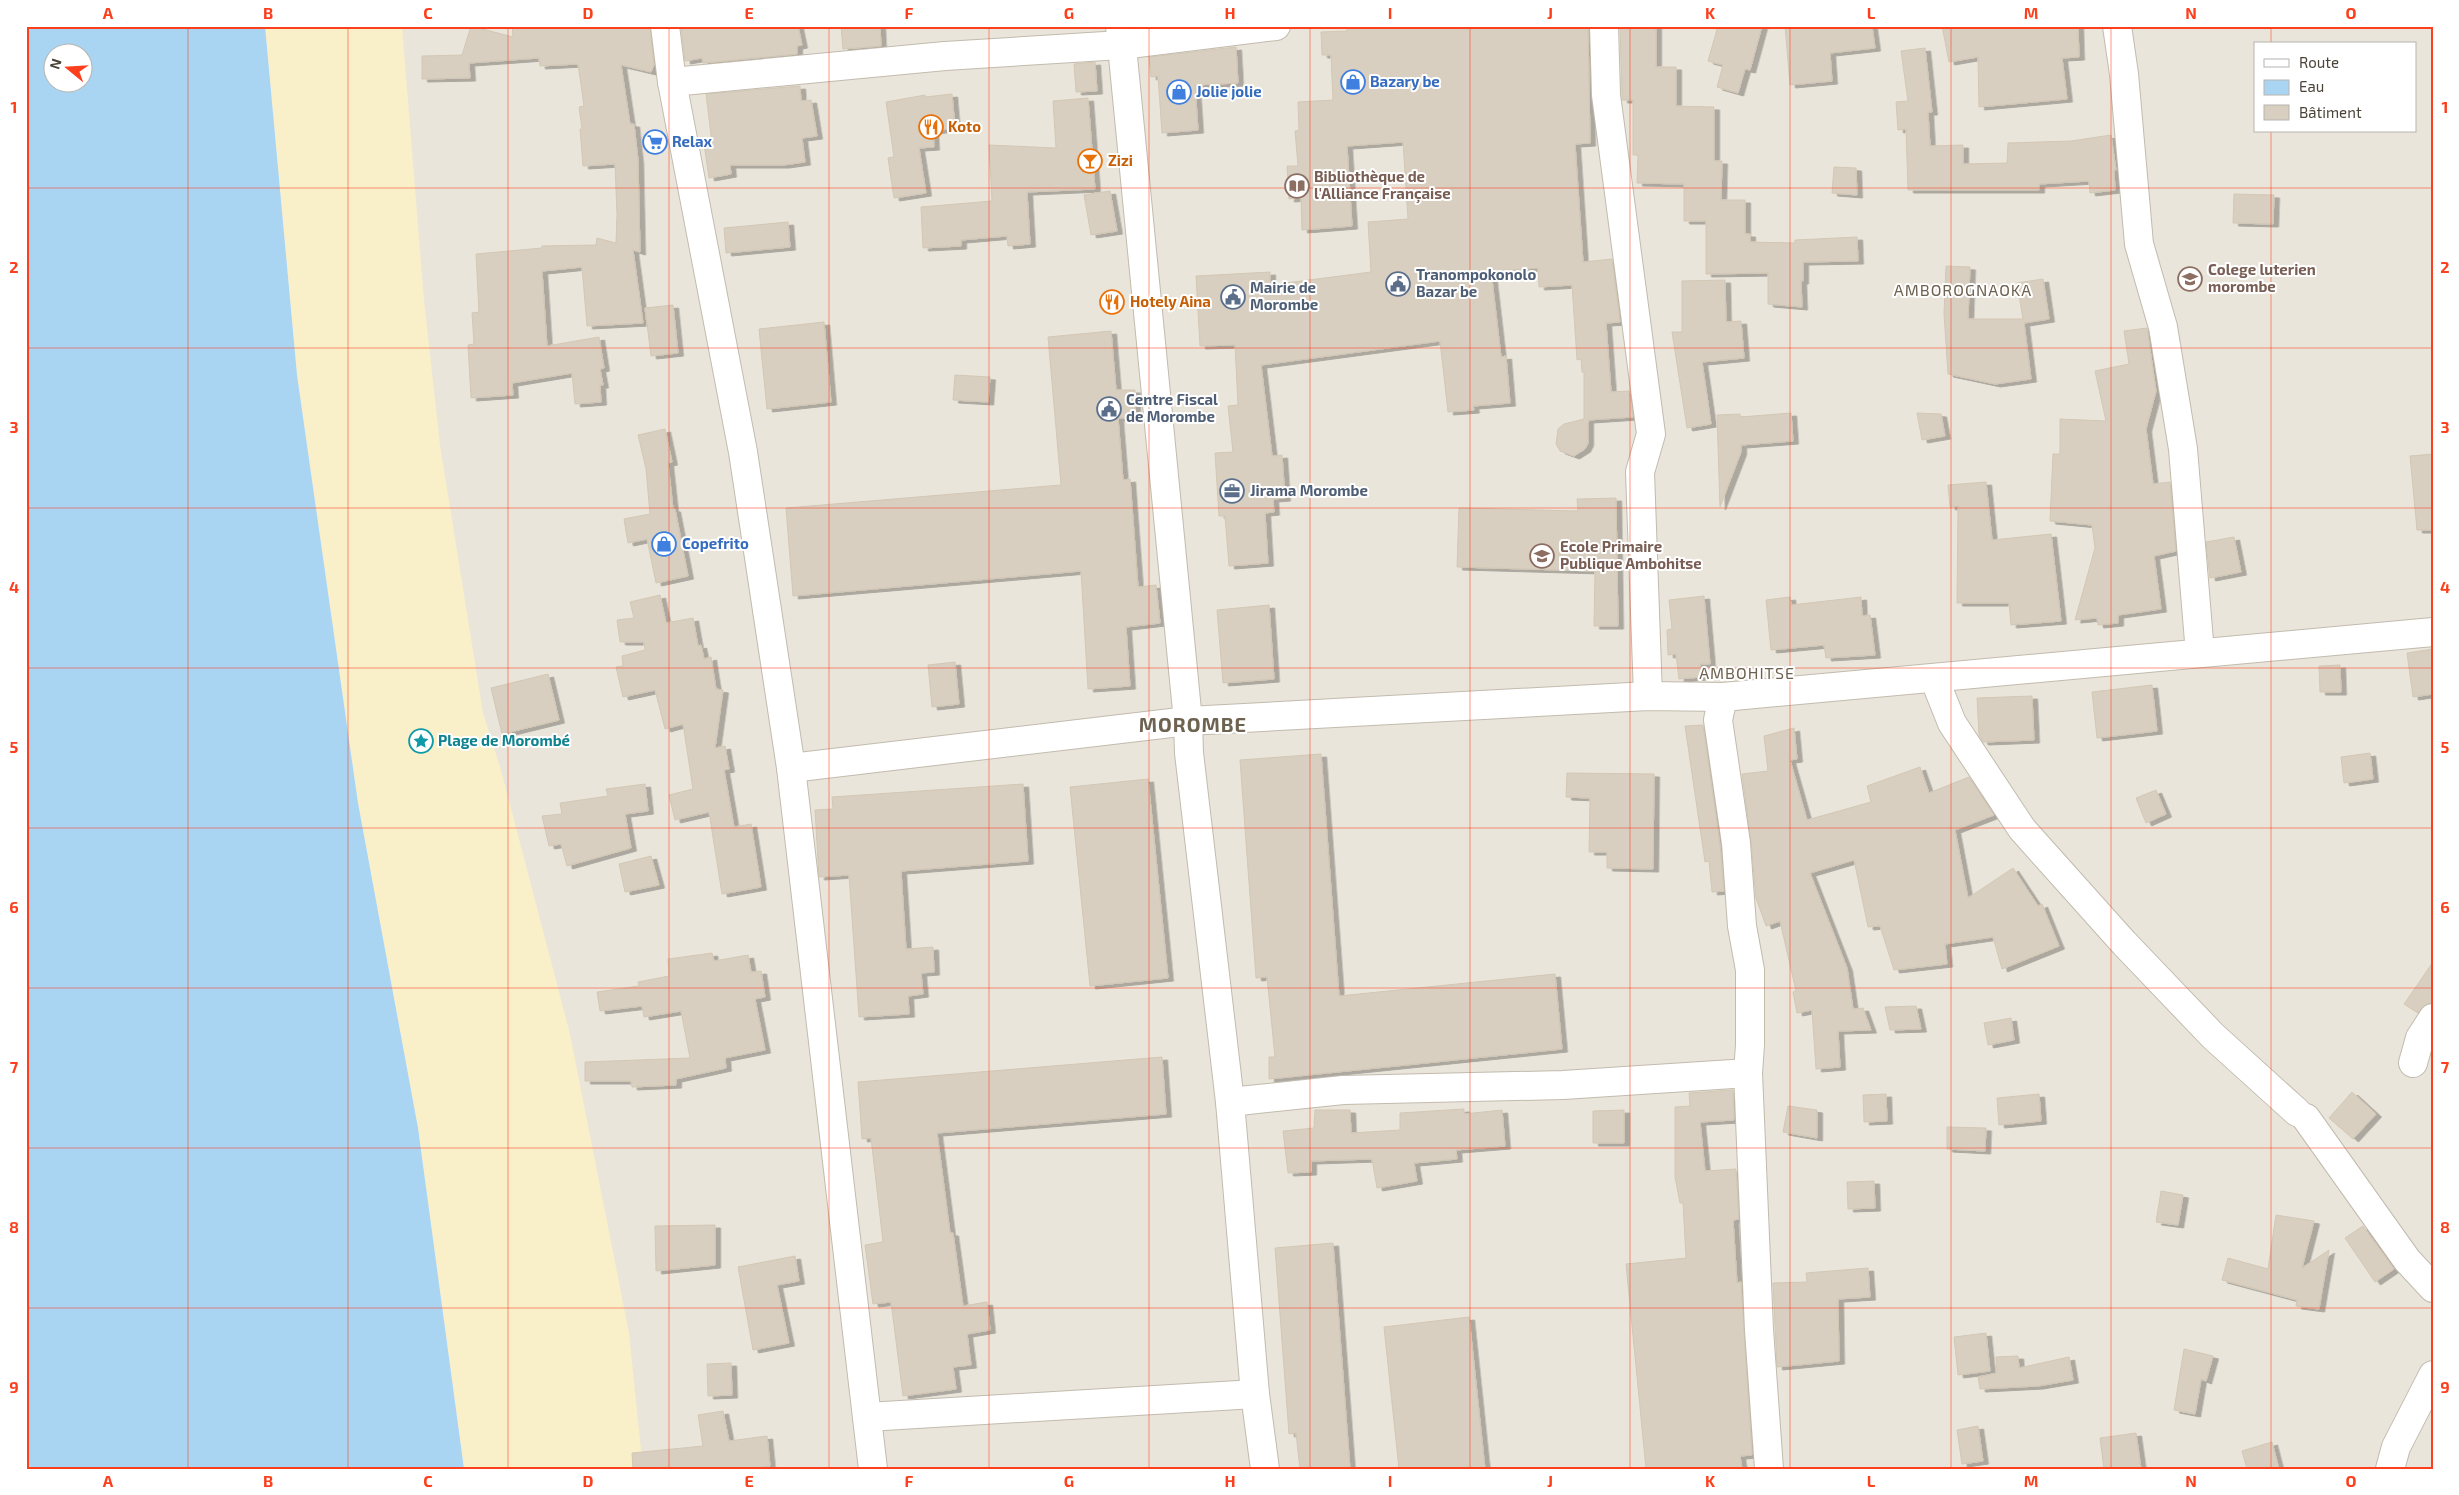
<svg xmlns="http://www.w3.org/2000/svg" width="2459" height="1495" viewBox="0 0 2459 1495" font-family="'Exo 2',sans-serif">
	<defs>
		<filter id="shadow"><feDropShadow dx="5.5" dy="3" stdDeviation="0" flood-color="#0004"/></filter>
	</defs>
	<rect width="100%" height="100%" fill="#f6f3ec"/>
	<!-- residential -->
	<path fill="#eae5da" fill-rule="evenodd" d="M373,26H2433V1469H537ZM2255,44H2415V131H2255Z"/>
	<!-- sand -->
	<polygon fill="#f9efc9" points="265,26 402,26 424,300 440,445 483,713 501,770 570,1034 629,1333 643,1469 464,1469 418,1128 358,803 297,375"/>
	<!-- water -->
	<path fill="#a9d4f2" fill-rule="evenodd" d="M26,26H265L297,375L358,803L418,1128L464,1469H26ZM52,52H82V82H52Z"/>
	<!-- building -->
	<g fill="#d8cfc1" stroke="#d3c7b4" filter="url(#shadow)">
		<polygon points="471,26 513,37 512,26 650,26 654,65 651,72 621,65 630,124 634,124 638,160 640,252 633,250 643,323 587,326 582,267 542,271 547,346 599,337 604,368 600,369 603,385 600,385 601,402 575,404 572,373 512,383 513,395 471,398 468,345 474,344 472,313 479,312 476,254 542,248 542,246 596,245 597,238 616,243 617,215 615,164 583,166 580,129 582,129 579,107 584,106 578,64 540,66 539,58 469,63 470,78 422,79 422,56 462,55"/>
		<polygon points="681,26 798,26 802,45 797,46 797,54 703,63 702,58 685,61"/>
		<polygon points="841,26 880,26 881,46 843,49"/>
		<polygon points="1347,26 1588,26 1590,143 1575,144 1583,262 1612,259 1620,322 1606,323 1611,392 1629,391 1633,417 1588,420 1588,443 1585,449 1574,456 1560,451 1556,444 1558,429 1564,424 1584,419 1584,372 1582,372 1581,359 1577,360 1572,285 1539,287 1538,268 1491,271 1501,357 1506,356 1510,403 1473,406 1474,410 1448,412 1440,341 1261,365 1272,456 1282,455 1285,498 1273,499 1274,512 1265,513 1268,563 1229,566 1225,516 1219,516 1215,453 1233,452 1228,406 1238,405 1235,345 1200,346 1196,276 1270,272 1270,285 1371,272 1368,222 1408,219 1403,142 1347,146 1352,226 1302,230 1301,198 1289,199 1287,166 1298,166 1295,131 1299,130 1298,102 1333,100 1331,55 1322,55 1321,32 1347,31"/>
		<polygon points="1620,26 1656,26 1656,67 1676,67 1676,106 1714,107 1714,161 1722,161 1721,200 1745,200 1745,234 1750,234 1750,242 1795,243 1795,240 1857,237 1858,261 1803,262 1803,281 1801,281 1802,307 1768,304 1768,273 1706,274 1706,221 1684,221 1684,184 1637,183 1638,155 1633,155 1633,100 1622,100 1622,94"/>
		<polygon points="1718,26 1762,26 1750,70 1745,69 1738,93 1717,87 1723,65 1708,61"/>
		<polygon points="1785,26 1872,26 1875,48 1830,53 1832,81 1790,85"/>
		<polygon points="1942,26 2078,26 2079,57 2062,58 2067,99 1979,107 1978,57 1949,62"/>
		<polygon points="1236,47 1238,83 1195,85 1198,130 1162,133 1158,76 1151,77 1149,57"/>
		<polygon points="1925,48 1932,112 1928,112 1930,146 1963,145 1963,164 2007,163 2008,143 2071,141 2111,135 2116,170 2114,170 2115,190 2090,193 2089,181 2039,184 2039,190 1908,190 1906,129 1898,130 1896,102 1908,101 1901,51"/>
		<polygon points="1095,62 1097,91 1076,92 1074,64"/>
		<polygon points="800,86 801,101 811,100 817,136 802,138 805,162 784,165 730,165 731,174 709,178 704,144 712,143 706,94"/>
		<polygon points="952,94 955,128 933,131 934,147 919,148 926,193 894,198 888,158 894,157 886,102 925,95 925,97"/>
		<polygon points="1088,98 1095,189 1027,192 1030,244 1008,246 1007,236 961,240 961,246 923,248 921,207 992,201 989,145 1056,148 1053,101"/>
		<polygon points="1834,167 1856,168 1857,195 1832,193"/>
		<polygon points="1110,191 1117,231 1091,235 1084,195"/>
		<polygon points="2234,194 2274,195 2273,224 2233,223"/>
		<polygon points="788,222 790,247 726,253 724,228"/>
		<polygon points="1946,266 1970,267 1968,319 2023,319 2017,283 2043,279 2049,319 2024,323 2031,379 1995,384 1948,374 1944,314"/>
		<polygon points="1725,280 1726,322 1741,321 1744,358 1702,362 1711,424 1687,428 1672,332 1682,332 1682,281"/>
		<polygon points="673,305 678,353 651,356 645,308"/>
		<polygon points="824,322 831,402 767,409 759,329"/>
		<polygon points="2147,328 2156,391 2146,429 2153,484 2170,482 2176,551 2154,556 2161,609 2118,615 2118,623 2098,625 2097,618 2075,620 2095,548 2092,525 2050,521 2053,454 2060,454 2060,419 2106,421 2095,371 2129,364 2124,331"/>
		<polygon points="1111,331 1116,390 1135,390 1135,417 1118,418 1123,480 1130,479 1138,587 1156,585 1160,623 1126,627 1130,686 1088,689 1081,571 793,596 786,508 1061,485 1048,337"/>
		<polygon points="955,375 990,377 988,402 953,400"/>
		<polygon points="1791,413 1793,441 1741,445 1741,452 1720,507 1717,415 1740,414 1740,417"/>
		<polygon points="1917,413 1941,414 1945,436 1922,440"/>
		<polygon points="665,429 672,462 668,463 673,509 675,509 688,576 656,583 647,539 628,543 624,519 650,514 646,469 638,435"/>
		<polygon points="2433,454 2433,530 2417,530 2410,456"/>
		<polygon points="1986,482 1992,540 2051,534 2061,621 2011,625 2009,603 1957,603 1958,506 1950,507 1948,485"/>
		<polygon points="1616,498 1618,626 1594,626 1595,571 1457,567 1459,508 1578,511 1577,499"/>
		<polygon points="2234,537 2241,572 2210,578 2206,542"/>
		<polygon points="660,595 666,623 693,618 698,646 701,645 704,659 711,657 716,689 723,690 715,748 725,746 729,769 724,770 734,827 751,824 761,887 722,894 709,812 675,820 669,795 693,789 683,724 665,729 655,690 623,697 616,667 623,666 622,656 645,650 644,642 620,642 617,620 634,618 630,602"/>
		<polygon points="1704,596 1710,664 1700,664 1701,677 1679,679 1676,654 1668,655 1667,630 1672,629 1669,600"/>
		<polygon points="1790,597 1791,605 1861,597 1862,616 1870,615 1875,655 1826,658 1824,645 1771,650 1766,600"/>
		<polygon points="1269,605 1274,679 1223,683 1217,610"/>
		<polygon points="2433,649 2433,694 2413,697 2407,653"/>
		<polygon points="955,662 959,704 932,707 928,665"/>
		<polygon points="2340,665 2341,692 2320,692 2319,666"/>
		<polygon points="548,674 559,720 502,734 491,688"/>
		<polygon points="2152,685 2157,731 2097,738 2092,692"/>
		<polygon points="2032,696 2034,740 1983,742 1979,735 1977,698"/>
		<polygon points="1703,725 1720,845 1724,891 1712,892 1709,861 1705,862 1685,726"/>
		<polygon points="1794,728 1797,759 1790,760 1807,820 1871,802 1867,786 1920,767 1929,793 1969,777 1994,815 1955,830 1968,898 2013,868 2038,906 2042,904 2059,946 2002,969 1993,937 1945,944 1947,964 1894,970 1880,926 1868,927 1854,860 1810,873 1847,968 1853,1009 1863,1008 1871,1030 1838,1031 1840,1067 1816,1069 1812,1010 1797,1013 1793,992 1796,991 1780,921 1766,926 1756,898 1751,841 1742,774 1768,771 1764,736"/>
		<polygon points="2370,753 2373,779 2344,783 2341,757"/>
		<polygon points="1321,754 1339,996 1555,974 1562,1049 1269,1079 1269,1057 1275,1057 1267,977 1256,978 1240,760"/>
		<polygon points="1567,773 1654,774 1653,869 1607,868 1607,852 1589,852 1590,798 1566,797"/>
		<polygon points="1148,779 1168,978 1090,986 1070,787"/>
		<polygon points="645,784 648,811 625,814 631,848 567,866 561,844 549,846 542,816 562,814 560,803 608,796 606,789"/>
		<polygon points="1023,784 1028,861 901,871 906,949 933,947 934,972 921,973 923,994 908,996 909,1014 859,1017 849,875 819,877 815,810 833,809 832,797"/>
		<polygon points="2156,790 2166,814 2146,823 2136,798"/>
		<polygon points="651,856 659,885 625,892 619,864"/>
		<polygon points="712,953 714,961 748,955 751,972 761,971 765,997 755,999 765,1050 725,1058 726,1068 676,1079 676,1085 632,1087 631,1081 585,1081 585,1062 690,1058 681,1011 644,1017 642,1006 600,1011 597,992 639,986 638,982 669,976 668,959"/>
		<polygon points="2433,962 2433,1003 2426,1004 2418,1013 2404,1004"/>
		<polygon points="1916,1006 1921,1029 1890,1030 1885,1007"/>
		<polygon points="2011,1018 2014,1040 1988,1045 1984,1023"/>
		<polygon points="1162,1057 1166,1114 937,1133 950,1233 953,1233 963,1306 987,1302 990,1330 967,1334 971,1365 953,1367 956,1389 903,1396 891,1302 873,1304 865,1245 883,1242 871,1138 862,1139 858,1082"/>
		<polygon points="1733,1090 1734,1120 1700,1122 1705,1171 1736,1169 1739,1219 1733,1220 1737,1283 1741,1282 1741,1285 1752,1455 1740,1456 1742,1469 1646,1469 1626,1264 1686,1258 1683,1203 1680,1203 1675,1177 1675,1107 1690,1106 1689,1093"/>
		<polygon points="2352,1092 2376,1114 2353,1139 2329,1118"/>
		<polygon points="1886,1094 1887,1121 1864,1122 1863,1095"/>
		<polygon points="2039,1094 2041,1121 1999,1125 1997,1098"/>
		<polygon points="1788,1106 1817,1110 1817,1138 1783,1132"/>
		<polygon points="1464,1109 1464,1114 1502,1110 1505,1146 1456,1150 1457,1159 1414,1163 1417,1181 1377,1188 1372,1159 1311,1161 1311,1172 1288,1173 1283,1131 1314,1128 1315,1110 1350,1110 1351,1133 1400,1130 1400,1113"/>
		<polygon points="1624,1110 1624,1143 1593,1143 1593,1111"/>
		<polygon points="1947,1127 1986,1128 1985,1151 1947,1149"/>
		<polygon points="1874,1181 1875,1208 1848,1209 1847,1182"/>
		<polygon points="2161,1191 2183,1195 2178,1225 2156,1222"/>
		<polygon points="2276,1215 2314,1221 2302,1268 2329,1250 2319,1309 2296,1306 2297,1300 2222,1280 2228,1258 2268,1269"/>
		<polygon points="715,1225 715,1265 656,1271 655,1226"/>
		<polygon points="2363,1226 2394,1269 2375,1282 2345,1238"/>
		<polygon points="1333,1243 1350,1469 1300,1469 1296,1433 1289,1434 1275,1248"/>
		<polygon points="795,1256 799,1281 777,1285 789,1343 753,1350 738,1267"/>
		<polygon points="1868,1268 1870,1297 1838,1299 1839,1361 1777,1367 1773,1283 1807,1282 1806,1273"/>
		<polygon points="1469,1317 1485,1469 1399,1469 1384,1327"/>
		<polygon points="1986,1333 1990,1371 1958,1375 1954,1337"/>
		<polygon points="2184,1349 2213,1356 2206,1381 2201,1379 2195,1414 2174,1410"/>
		<polygon points="2018,1356 2019,1368 2069,1357 2073,1380 2038,1386 1980,1389 1978,1377 1997,1373 1996,1357"/>
		<polygon points="731,1363 732,1395 708,1396 707,1364"/>
		<polygon points="723,1411 729,1441 767,1436 770,1466 746,1469 633,1469 632,1453 703,1446 698,1415"/>
		<polygon points="1978,1426 1983,1461 1962,1464 1957,1430"/>
		<polygon points="2136,1433 2141,1469 2104,1469 2100,1438"/>
		<polygon points="2272,1442 2279,1469 2247,1469 2242,1451"/>
	</g>
	<g fill="none" stroke-linecap="round" stroke-linejoin="round">
		<!-- minor casing -->
		<g stroke="#c2bbae" stroke-width="30">
			<g id="minor">
				<polyline points="665,26 672,82 743,452 791,768 873,1469"/>
				<polyline points="1120,26 1188,721 1189,753 1230,1102 1255,1394 1265,1469"/>
				<polyline points="1604,26 1606,95 1651,434 1640,472 1648,696"/>
				<polyline points="2117,26 2124,74 2139,244 2163,327 2183,449 2200,653"/>
				<polyline points="672,82 945,56 1121,45 1276,26"/>
				<polyline points="1934,678 1952,723 2022,829 2124,943 2213,1036 2297,1112"/>
				<polyline points="1723,697 1718,720 1736,843 1742,926 1750,970 1750,1045 1748,1073 1759,1330 1769,1469"/>
				<polyline points="791,768 1188,721 1648,696 1723,697 2433,632"/>
				<polyline points="2413,1063 2420,1038 2433,1018"/>
				<polyline points="1230,1102 1343,1090 1563,1085 1748,1073"/>
				<polyline points="2306,1118 2407,1260 2433,1288"/>
				<polyline points="867,1417 1255,1394"/>
				<polyline points="2390,1469 2396,1447 2433,1375"/>
			</g>
		</g>
		<!-- minor -->
		<use href="#minor" stroke="#fff" stroke-width="28"/>
	</g>
	<!-- grid -->
	<path fill="none" stroke="#fc3f1d" stroke-width="1" stroke-opacity="0.55" d="M188,26V1469M348,26V1469M508,26V1469M669,26V1469M829,26V1469M989,26V1469M1149,26V1469M1310,26V1469M1470,26V1469M1630,26V1469M1790,26V1469M1951,26V1469M2111,26V1469M2271,26V44M2271,131V1469M26,188H2433M26,348H2433M26,508H2433M26,668H2433M26,828H2433M26,988H2433M26,1148H2433M26,1308H2433"/>
	<!-- icons -->
	<defs>
		<g id="shop-ring" transform="scale(1.25)"><circle r="9.5" fill="#fff" stroke="#3f7fe0" stroke-width="1.5"/><path d="M-5-2.5h2.3a2.7 3.5 0 0 1 5.4 0H5L5.5 6h-11ZM-1.5-2.5h3a1.5 2.3 0 0 0-3 0Z" fill="#3f7fe0"/></g>
		<g id="restaurant-ring" transform="scale(1.25)"><circle r="9.5" fill="#fff" stroke="#e8710a" stroke-width="1.5"/><path d="M-5-6h1v4h1v-4h1v4h1v-4h1v5L-1.5 .5V6h-2V.5L-5-1ZM5-6V6H3V1.5H1.5Q1.5-4 5-6Z" fill="#e8710a"/></g>
		<g id="supermarket-ring" transform="scale(1.25)"><circle r="9.5" fill="#fff" stroke="#3f7fe0" stroke-width="1.5"/><path d="M-6-5.5h2.5l.6 2H6L4.5 2H-2.5L-4.4-4H-6ZM-1.5 3.2a1.3 1.3 0 1 0 .1 0ZM3 3.2a1.3 1.3 0 1 0 .1 0Z" fill="#3f7fe0"/></g>
		<g id="bar-ring" transform="scale(1.25)"><circle r="9.5" fill="#fff" stroke="#e8710a" stroke-width="1.5"/><path d="M-6-5H6L.8 .8V4.5H3.5V6h-7V4.5H-.8V.8Z" fill="#e8710a"/></g>
		<g id="library-ring" transform="scale(1.25)"><circle r="9.5" fill="#fff" stroke="#8d6e63" stroke-width="1.5"/><path d="M-6-4Q-3-5.5-.7-3.5V5Q-3 3-6 4ZM6-4Q3-5.5 .7-3.5V5Q3 3 6 4Z" fill="#8d6e63"/></g>
		<g id="school-ring" transform="scale(1.25)"><circle r="9.5" fill="#fff" stroke="#8d6e63" stroke-width="1.5"/><path d="M0-5L7-2L0 1L-7-2ZM-4 1L0 2.5L4 1V4Q0 6-4 4Z" fill="#8d6e63"/></g>
		<g id="civic-ring" transform="scale(1.25)"><circle r="9.5" fill="#fff" stroke="#5c6f8a" stroke-width="1.5"/><path d="M-.6-6.5H3V-4.5H.6V-3L4-1V1h2V6H-6V1h2V-1L-.6-3ZM-1.2 2.5V6h2.4V2.5Z" fill="#5c6f8a"/></g>
		<g id="office-ring" transform="scale(1.25)"><circle r="9.5" fill="#fff" stroke="#5c6f8a" stroke-width="1.5"/><path d="M-6-3h4V-5.5h4V-3h4V5H-6ZM-1-4.5V-3h2v-1.5ZM-6 0V1H6V0Z" fill="#5c6f8a"/></g>
		<g id="sight-ring" transform="scale(1.25)"><circle r="9.5" fill="#fff" stroke="#0f9aa8" stroke-width="1.5"/><path d="M0-6L1.8-2.2L6-1.7L2.9 1.2L3.7 5.4L0 3.3L-3.7 5.4L-2.9 1.2L-6-1.7L-1.8-2.2Z" fill="#0f9aa8"/></g>
	</defs>
	<g fill-rule="evenodd">
		<use href="#shop-ring" x="1353" y="82"/>
		<use href="#shop-ring" x="1179" y="92"/>
		<use href="#restaurant-ring" x="931" y="127"/>
		<use href="#supermarket-ring" x="655" y="142"/>
		<use href="#bar-ring" x="1090" y="161"/>
		<use href="#library-ring" x="1297" y="186"/>
		<use href="#school-ring" x="2190" y="279"/>
		<use href="#civic-ring" x="1398" y="284"/>
		<use href="#civic-ring" x="1233" y="297"/>
		<use href="#restaurant-ring" x="1112" y="302"/>
		<use href="#civic-ring" x="1109" y="409"/>
		<use href="#office-ring" x="1232" y="491"/>
		<use href="#shop-ring" x="664" y="544"/>
		<use href="#school-ring" x="1542" y="556"/>
		<use href="#sight-ring" x="421" y="741"/>
	</g>
	<g text-anchor="middle" stroke-width="4" stroke-linejoin="round" paint-order="stroke">
		<!-- shop labels -->
		<g font-size="15" font-weight="bold" fill="#366cbe" stroke="#fff" text-anchor="start">
			<text x="1370" y="87">Bazary be</text>
			<text x="1196" y="97">Jolie jolie</text>
			<text x="672" y="147">Relax</text>
			<text x="682" y="549">Copefrito</text>
		</g>
		<!-- food labels -->
		<g font-size="15" font-weight="bold" fill="#c56008" stroke="#fff" text-anchor="start">
			<text x="948" y="132">Koto</text>
			<text x="1108" y="166">Zizi</text>
			<text x="1130" y="307">Hotely Aina</text>
		</g>
		<!-- education labels -->
		<g font-size="15" font-weight="bold" fill="#785e54" stroke="#fff" text-anchor="start">
			<text x="1314" y="182">Bibliothèque de<tspan x="1314" dy="17">l'Alliance Française</tspan></text>
			<text x="2208" y="275">Colege luterien<tspan x="2208" dy="17">morombe</tspan></text>
			<text x="1560" y="552">Ecole Primaire<tspan x="1560" dy="17">Publique Ambohitse</tspan></text>
		</g>
		<!-- service labels -->
		<g font-size="15" font-weight="bold" fill="#4e5e75" stroke="#fff" text-anchor="start">
			<text x="1416" y="280">Tranompokonolo<tspan x="1416" dy="17">Bazar be</tspan></text>
			<text x="1250" y="293">Mairie de<tspan x="1250" dy="17">Morombe</tspan></text>
			<text x="1126" y="405">Centre Fiscal<tspan x="1126" dy="17">de Morombe</tspan></text>
			<text x="1250" y="496">Jirama Morombe</text>
		</g>
		<!-- culture labels -->
		<g font-size="15" font-weight="bold" fill="#0d838f" stroke="#fff" text-anchor="start">
			<text x="438" y="746">Plage de Morombé</text>
		</g>
		<!-- neighbourhood labels -->
		<g font-size="16" letter-spacing="1" fill="#6e6250" stroke="#fff">
			<text x="1963" y="296">AMBOROGNAOKA</text>
			<text x="1747" y="679">AMBOHITSE</text>
		</g>
		<!-- district labels -->
		<g font-size="20" font-weight="bold" letter-spacing="1" fill="#6e6250" stroke="#fff">
			<text x="1193" y="732">MOROMBE</text>
		</g>
	</g>
	<!-- border -->
	<rect width="2459" height="1495" fill="none" stroke="#ffffff" stroke-width="55"/>
	<!-- legend -->
	<rect x="2254" y="42" width="162" height="90" fill="#ffffff" stroke="#b7b4b0"/>
	<rect x="2264" y="59" width="25" height="8" fill="#ffffff" stroke="#b7b4b0"/>
	<text x="2299" y="68" font-size="15" fill="#4b4439">Route</text>
	<rect x="2264" y="80" width="25" height="15" fill="#a9d4f2" stroke="#b7b4b0"/>
	<text x="2299" y="92" font-size="15" fill="#4b4439">Eau</text>
	<rect x="2264" y="105" width="25" height="15" fill="#d8cfc1" stroke="#b7b4b0"/>
	<text x="2299" y="118" font-size="15" fill="#4b4439">Bâtiment</text>
	<!-- north arrow -->
	<g transform="translate(68 68) rotate(288)"><circle r="24" fill="#ffffff" stroke="#b7b4b0"/>
	<path d="M0-4L9 19L0 12L-9 19Z" fill="#fc3f1d"/>
	<text y="-8" font-size="14" font-weight="bold" text-anchor="middle" fill="#4b4439">N</text>
	</g>
	<rect x="28" y="28" width="2404" height="1440" fill="none" stroke="#fc3f1d" stroke-width="2"/>
	<g font-size="16" text-anchor="middle" font-weight="bold" fill="#fc3f1d">
		<text x="108" y="19">A</text>
		<text x="268" y="19">B</text>
		<text x="428" y="19">C</text>
		<text x="588" y="19">D</text>
		<text x="749" y="19">E</text>
		<text x="909" y="19">F</text>
		<text x="1069" y="19">G</text>
		<text x="1230" y="19">H</text>
		<text x="1390" y="19">I</text>
		<text x="1550" y="19">J</text>
		<text x="1710" y="19">K</text>
		<text x="1871" y="19">L</text>
		<text x="2031" y="19">M</text>
		<text x="2191" y="19">N</text>
		<text x="2351" y="19">O</text>
		<text x="14" y="113">1</text>
		<text x="2445" y="113">1</text>
		<text x="14" y="273">2</text>
		<text x="2445" y="273">2</text>
		<text x="14" y="433">3</text>
		<text x="2445" y="433">3</text>
		<text x="14" y="593">4</text>
		<text x="2445" y="593">4</text>
		<text x="14" y="753">5</text>
		<text x="2445" y="753">5</text>
		<text x="14" y="913">6</text>
		<text x="2445" y="913">6</text>
		<text x="14" y="1073">7</text>
		<text x="2445" y="1073">7</text>
		<text x="14" y="1233">8</text>
		<text x="2445" y="1233">8</text>
		<text x="14" y="1393">9</text>
		<text x="2445" y="1393">9</text>
		<text x="108" y="1487">A</text>
		<text x="268" y="1487">B</text>
		<text x="428" y="1487">C</text>
		<text x="588" y="1487">D</text>
		<text x="749" y="1487">E</text>
		<text x="909" y="1487">F</text>
		<text x="1069" y="1487">G</text>
		<text x="1230" y="1487">H</text>
		<text x="1390" y="1487">I</text>
		<text x="1550" y="1487">J</text>
		<text x="1710" y="1487">K</text>
		<text x="1871" y="1487">L</text>
		<text x="2031" y="1487">M</text>
		<text x="2191" y="1487">N</text>
		<text x="2351" y="1487">O</text>
	</g>
</svg>
